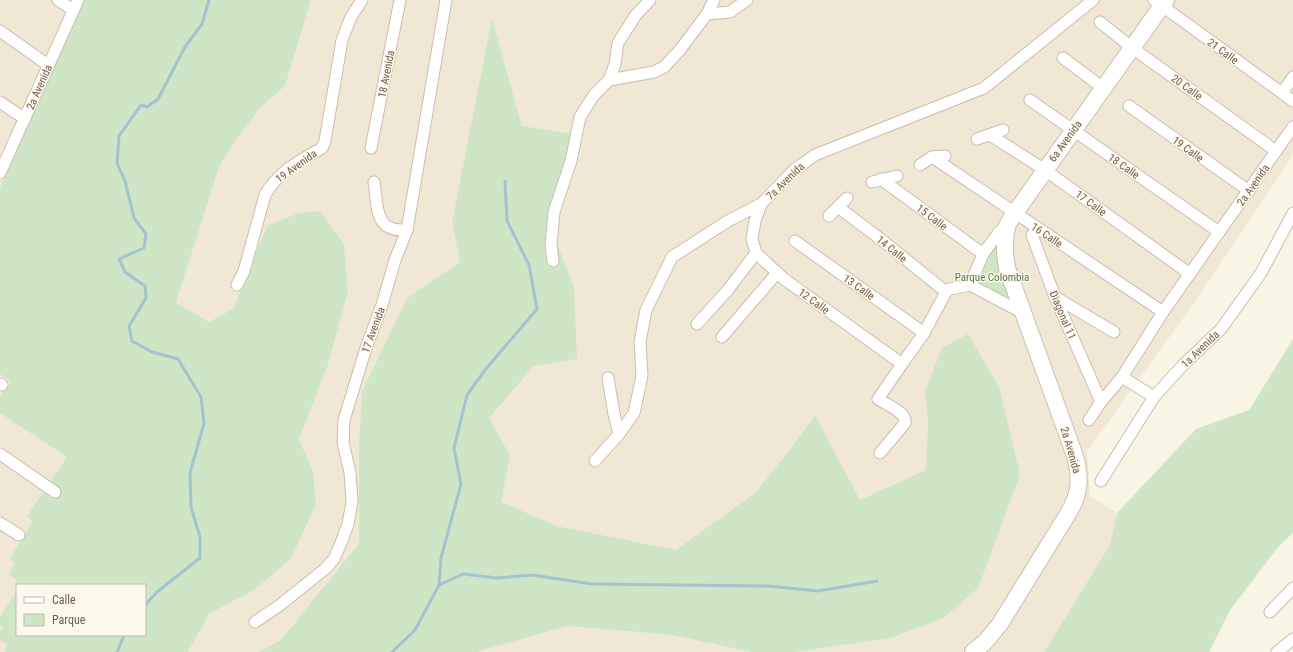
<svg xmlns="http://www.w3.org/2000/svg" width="1293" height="652" viewBox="0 0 1293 652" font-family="'Roboto Condensed',sans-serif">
	<rect width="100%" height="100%" fill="#f9f5e5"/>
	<!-- residential -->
	<g fill="#f0e7d5">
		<polygon points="0,0 90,0 0,197"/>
		<polygon points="311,0 1293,0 1293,155 1192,306 1087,451 1090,496 1117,513 1110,545 1044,652 794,652 891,638 944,618 978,588 925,391 928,422 927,470 860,501 815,415 792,447 755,493 676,550 557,526 500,502 510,455 489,418 534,366 576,359 552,231 492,20 452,222 460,262 407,298 362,391 359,443 359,543 281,640 259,652 188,652 209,614 254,590 291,559 316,504 313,472 299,439 328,365 348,292 344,244 267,226 233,309 209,323 176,303 219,167 235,141 259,109 285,86"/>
		<polygon points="0,340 84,443 17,585 10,652 0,652"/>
		<polygon points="567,626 672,635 751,652 477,652"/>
	</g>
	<!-- green -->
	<g fill="#cee5c6" fill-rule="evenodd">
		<path d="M84,0H311L285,86L259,109L235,141L219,167L176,303L209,322L233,309L267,226L299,213L320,211L344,244L348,292L328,365L299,439L313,472L316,504L291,559L254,590L209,614L188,652H5L7,644L0,640V633L3,628L0,625V617L16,592V580L9,574L15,563L10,558L33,521L27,516L67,457L0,413V397L11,381L0,374V188ZM17,585H145V635H17Z"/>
		<polygon points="492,19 522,126 572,134 552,231 574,287 577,359 534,366 489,418 510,455 501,502 557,526 676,550 755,493 792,447 815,415 860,500 926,470 928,422 925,391 942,348 968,334 999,387 1020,475 978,588 944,618 891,638 794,652 751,652 672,635 567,626 477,652 259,652 281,640 359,543 359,443 362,391 407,298 460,262 452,222"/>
		<polygon points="997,234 1024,312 970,285"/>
		<polygon points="1293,339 1293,533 1278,547 1230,610 1209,652 1044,652 1110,545 1117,513 1196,429 1249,410"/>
	</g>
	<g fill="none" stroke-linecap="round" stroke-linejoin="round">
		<!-- stream -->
		<g stroke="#a4c3d0" stroke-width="3">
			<polyline points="439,585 463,574 497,578 532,575 592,584 768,586 818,591 877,581"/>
			<polyline points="145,605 157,592 200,558 200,537 191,507 190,473 204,423 201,397 178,359 152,352 132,341 129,326 146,298 145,286 125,272 119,259 144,248 146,234 134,218 125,181 117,163 119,136 141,105 147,107 158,99 185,47 202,24 209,0"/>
			<polyline points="117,652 124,635"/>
			<polyline points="392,652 415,630 439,585 441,558 461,484 454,448 467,395 485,370 537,309 529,265 507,221 505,181"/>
		</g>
		<!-- street casing -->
		<g stroke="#c9bead" stroke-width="13">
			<g id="street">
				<polyline points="58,0 73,10"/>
				<polyline points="1154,0 1293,101"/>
				<polyline points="707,14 730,12 747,0"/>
				<polyline points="1100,22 1131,47 1276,151"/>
				<polyline points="0,31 48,65"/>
				<polyline points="1063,58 1103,88"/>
				<polyline points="609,80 654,72 664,67 679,51 707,14 714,0"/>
				<polyline points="1282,93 1293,77"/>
				<polyline points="1030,100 1219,232"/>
				<polyline points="0,102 25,119"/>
				<polyline points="1129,106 1249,191"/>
				<polyline points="990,135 1045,170 1190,274"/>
				<polyline points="977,139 1003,130"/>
				<polyline points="371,148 400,0"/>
				<polyline points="932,157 1163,312"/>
				<polyline points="920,165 932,157 945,156"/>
				<polyline points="0,173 78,0"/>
				<polyline points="881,179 983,254"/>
				<path d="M374,182C378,208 374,232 407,230"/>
				<polyline points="872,182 897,176"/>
				<path d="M761,204L755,221L752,239L756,253L784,279L902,364L878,399C887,405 907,412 905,423L880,453"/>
				<polyline points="838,207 883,241 946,292"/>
				<polyline points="829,216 847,198"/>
				<polyline points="1038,229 1032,235 1055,297 1101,402"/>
				<polyline points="795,241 924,333"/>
				<polyline points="553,261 551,245 554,212 571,161 580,117 594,95 609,80 615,64 618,43 625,32 635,16 650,0"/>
				<path d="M237,285L244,271L265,195C277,173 300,160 322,148L325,141L342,40L351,17L362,0"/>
				<polyline points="970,285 983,254 999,232 1007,226"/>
				<polyline points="1055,297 1114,332"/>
				<polyline points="697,324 727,291 756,253"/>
				<polyline points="722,337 777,273"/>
				<polyline points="902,364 924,333 946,292 950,289 970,285 1025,314"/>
				<polyline points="1122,377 1154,397"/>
				<polyline points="608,378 614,414 619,434"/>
				<polyline points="0,384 2,385"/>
				<polyline points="1089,420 1101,402 1122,377 1163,312 1293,127"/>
				<polyline points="0,454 55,492"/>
				<polyline points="595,461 619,434 634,413 642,376 640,342 646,310 672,257 728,221 761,204 794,170 815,155 984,88 1093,0"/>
				<polyline points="1101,481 1154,397 1182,366 1221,329 1261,273 1293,213"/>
				<polyline points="0,523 19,535"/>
				<polyline points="1270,612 1293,588"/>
				<polyline points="255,622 280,605 325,569 334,559 341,543 348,524 352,502 350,472 343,443 344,420 366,348 382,305 395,260 407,230 446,0"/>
				<polyline points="1277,652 1293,639"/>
			</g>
		</g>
		<!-- secondary casing -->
		<g stroke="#cbbfac" stroke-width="18">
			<path id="secondary" d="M973,652L985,642L1000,624L1069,512C1080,494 1081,477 1075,456L1007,268L1005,253V241L1007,226L1012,217L1166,0"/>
		</g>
		<!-- street -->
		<use href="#street" stroke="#fff" stroke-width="11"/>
		<!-- secondary -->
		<use href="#secondary" stroke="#fff" stroke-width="16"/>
	</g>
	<g text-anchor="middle" stroke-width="3" stroke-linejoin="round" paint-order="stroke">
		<!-- street labels -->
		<g font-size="11" fill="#6f5f4e" stroke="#fcf8eb">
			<text transform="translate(1223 51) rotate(36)" y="4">21 Calle</text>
			<text transform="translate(386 74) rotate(-79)" y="4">18 Avenida</text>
			<text transform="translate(39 87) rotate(-66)" y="4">2a Avenida</text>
			<text transform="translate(1187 87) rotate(36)" y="4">20 Calle</text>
			<text transform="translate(1065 141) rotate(-54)" y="4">6a Avenida</text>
			<text transform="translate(1188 149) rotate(36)" y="4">19 Calle</text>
			<text transform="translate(296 166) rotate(-36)" y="4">19 Avenida</text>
			<text transform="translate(1124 166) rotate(35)" y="4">18 Calle</text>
			<text transform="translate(785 181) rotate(-44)" y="4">7a Avenida</text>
			<text transform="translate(1253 185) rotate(-55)" y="4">2a Avenida</text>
			<text transform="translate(1091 203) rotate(36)" y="4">17 Calle</text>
			<text transform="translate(932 217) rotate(37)" y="4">15 Calle</text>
			<text transform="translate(1047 235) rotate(34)" y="4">16 Calle</text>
			<text transform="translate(892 249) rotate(39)" y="4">14 Calle</text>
			<text transform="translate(859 287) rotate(35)" y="4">13 Calle</text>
			<text transform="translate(814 301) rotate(36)" y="4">12 Calle</text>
			<text transform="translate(1063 315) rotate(67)" y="4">Diagonal 11</text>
			<text transform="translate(373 330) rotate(-70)" y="4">17 Avenida</text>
			<text transform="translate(1200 349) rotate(-44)" y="4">1a Avenida</text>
			<text transform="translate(1071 450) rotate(74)" y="4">2a Avenida</text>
		</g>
		<!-- park labels -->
		<g font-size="11" fill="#51794b" stroke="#fcf8eb">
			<text x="992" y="281">Parque Colombia</text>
		</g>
	</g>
	<!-- legend -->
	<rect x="16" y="584" width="130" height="52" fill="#fcf8eb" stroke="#c4bbac"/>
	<rect x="24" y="597" width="20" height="6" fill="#ffffff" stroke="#c4bbac"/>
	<text x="52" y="604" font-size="12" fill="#6f5f4e">Calle</text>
	<rect x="24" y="614" width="20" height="12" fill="#cee5c6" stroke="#c4bbac"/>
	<text x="52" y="624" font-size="12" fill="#6f5f4e">Parque</text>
</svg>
